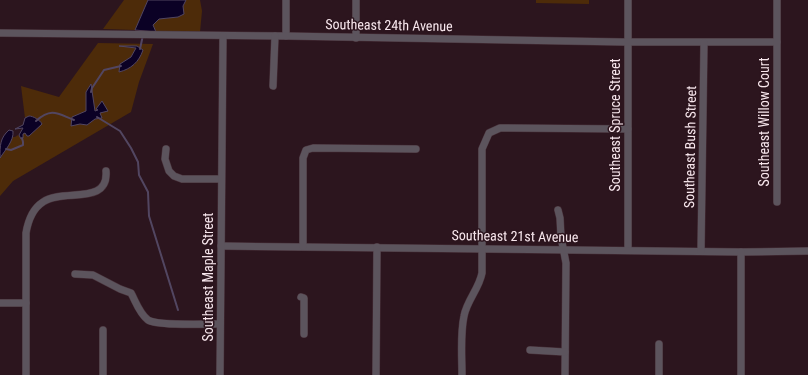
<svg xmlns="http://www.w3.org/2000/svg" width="808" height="375" viewBox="0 0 808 375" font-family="'Roboto Condensed',sans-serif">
	<rect width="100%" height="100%" fill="#2c151e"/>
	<!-- green -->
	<g fill="#4d2b09" fill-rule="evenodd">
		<polygon points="124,0 148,0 135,30 103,29"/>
		<polygon points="186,0 200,0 202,11 200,32 156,32 153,25 159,19 178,17"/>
		<polygon points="536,0 589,0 589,4 536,3"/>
		<path d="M98,43L153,44L139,82L131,112L13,181L0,196V158L7,148L12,137H15L18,135L22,139L23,134L25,133L29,136L39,127L41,122L32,116L25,118L21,86L59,97ZM90,85L95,111L99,110L102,118L95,119L87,125L80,124L86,111V92Z"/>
	</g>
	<!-- water -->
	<g fill="#0b0125" stroke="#524661">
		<polygon points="148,0 186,0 183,6 184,14 178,17 159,19 153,25 156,32 135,30"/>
		<path d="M119,46H137L143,50C139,62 131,69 119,72L120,64L131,57L136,48Z"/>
		<polygon points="91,84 95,111 98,110 96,109 102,101 108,111 100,113 102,118 95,119 87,125 80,124 71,126 72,117 86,111 86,92"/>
		<path d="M29,116C33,116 40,120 42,124L29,136H27L25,133L23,134V138L21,139L19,135L23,128L15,129L23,125L25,118Z"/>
		<path d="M9,130L13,131C14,141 5,150 0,158C0,145 0,138 9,130Z"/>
	</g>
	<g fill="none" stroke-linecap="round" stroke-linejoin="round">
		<!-- stream -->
		<g stroke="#524661" stroke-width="2">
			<polyline points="140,49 143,35"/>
			<polyline points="91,92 92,88 104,70 121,66"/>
			<polyline points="97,117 120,131 131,148 138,162 139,175 148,192 149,216 178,310"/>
			<path d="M36,121C52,107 58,114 74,120"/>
			<polyline points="6,149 11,150 23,145 23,142 22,138"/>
		</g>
		<!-- minor casing -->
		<g stroke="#49323b" stroke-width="8">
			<g id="minor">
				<polyline points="286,0 286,36"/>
				<polyline points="628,0 628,250"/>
				<polyline points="0,33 286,36 623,42 777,42"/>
				<polyline points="356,38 356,0"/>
				<polyline points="273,86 275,36"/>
				<polyline points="166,149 165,159 169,171 174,176 182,179 221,179"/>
				<polyline points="777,202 777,0"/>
				<polyline points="558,210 560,218 561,237 566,263 565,375"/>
				<polyline points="221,246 741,252 808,251"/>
				<polyline points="303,246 303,158 306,150 313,148 416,149"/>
				<polyline points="701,251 704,43"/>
				<polyline points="741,252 741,375"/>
				<path d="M75,274L93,275L120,289L131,293C136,302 139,313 148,320C157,326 206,324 220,324"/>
				<polyline points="301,297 304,298 304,334"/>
				<polyline points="0,303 26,303"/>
				<polyline points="530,350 565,352"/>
				<path d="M26,375V233C28,221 32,209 43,202C63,188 109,206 106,171"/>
				<polyline points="103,375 103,330"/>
				<polyline points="220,375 223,36"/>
				<polyline points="376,375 377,247"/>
				<path d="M462,375C462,356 460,335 464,316C467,300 479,289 482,273V149L489,133L500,128L628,129"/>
				<polyline points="659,375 659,344"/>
			</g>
		</g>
		<!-- minor -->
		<use href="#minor" stroke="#5c545d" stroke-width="7"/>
	</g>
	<g text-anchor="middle" stroke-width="3" stroke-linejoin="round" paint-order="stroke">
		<!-- street labels -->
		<g font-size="14" fill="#f8e7ed" stroke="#2c151e">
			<text transform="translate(389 25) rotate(1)" y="5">Southeast 24th Avenue</text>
			<text transform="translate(764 122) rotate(-90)" y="5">Southeast Willow Court</text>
			<text transform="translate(615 125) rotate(-90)" y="5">Southeast Spruce Street</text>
			<text transform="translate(690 147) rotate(-89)" y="5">Southeast Bush Street</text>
			<text transform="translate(515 236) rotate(1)" y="5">Southeast 21st Avenue</text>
			<text transform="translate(208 277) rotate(-90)" y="5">Southeast Maple Street</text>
		</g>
	</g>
</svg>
